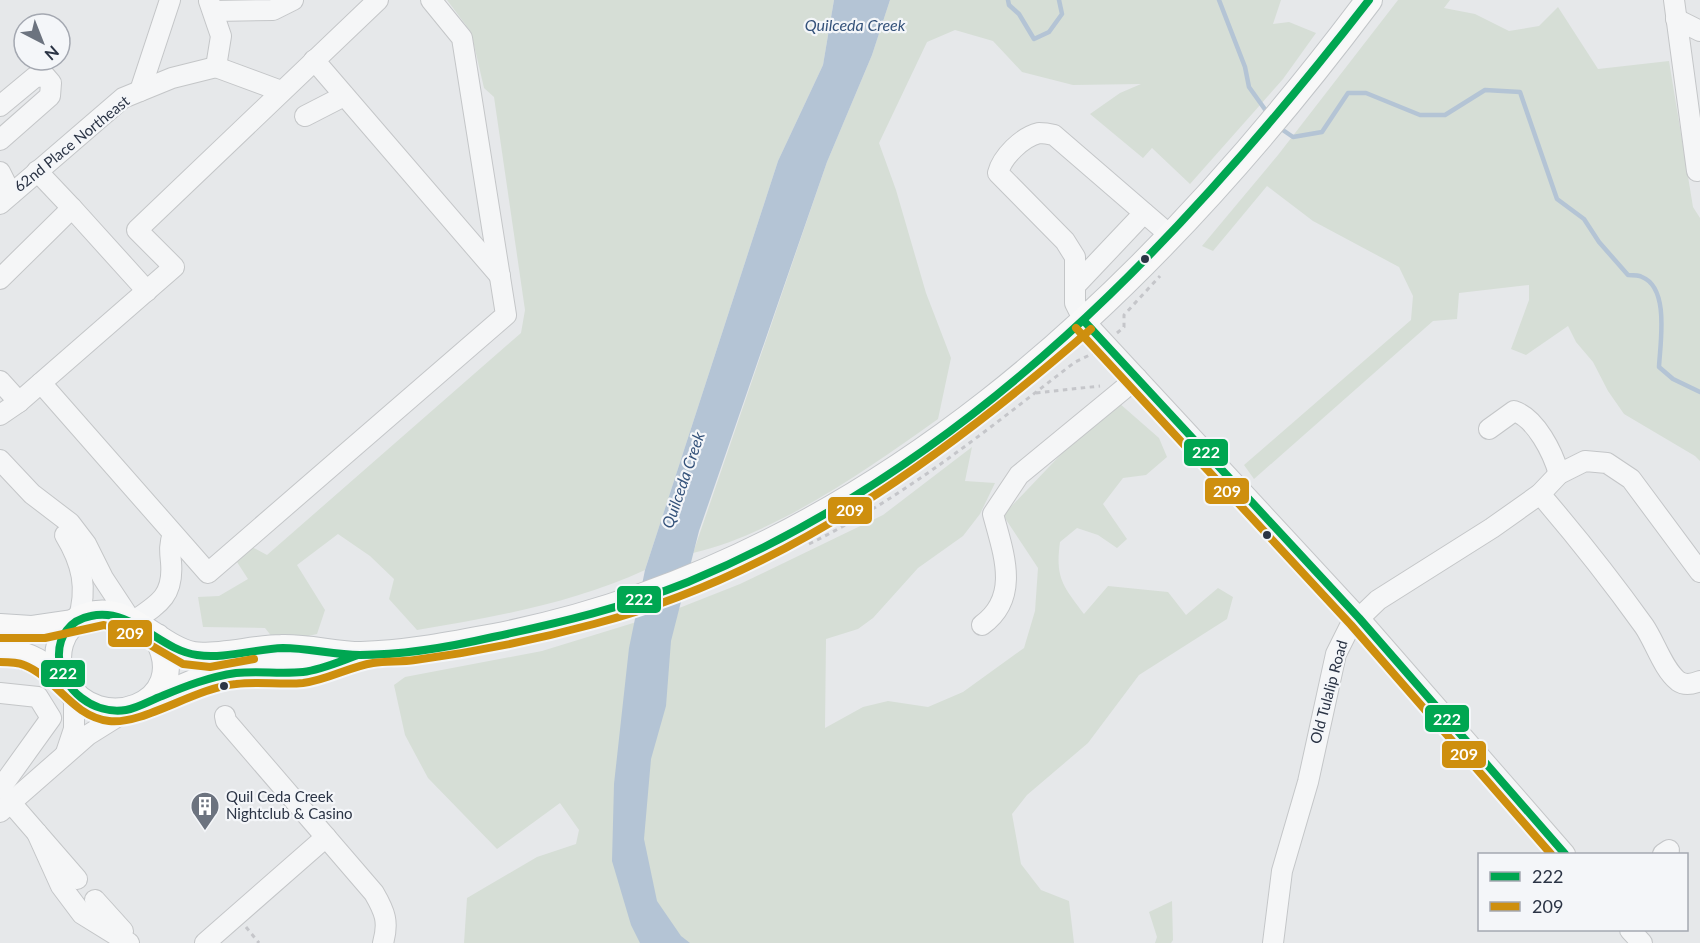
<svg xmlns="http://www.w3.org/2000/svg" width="1700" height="943" viewBox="0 0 1700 943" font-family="Lato,sans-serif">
	<rect width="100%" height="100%" fill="#e6e8ea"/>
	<!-- green -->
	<g fill="#d6ded6">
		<path d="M447,0H834L823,65L778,161L645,570C574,603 494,617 417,630L389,599L394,579L370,556L338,534L297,565L325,610L317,634L277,643L265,628L203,627L198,597L219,596L248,579L237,562L252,547L267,555L521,333L525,310L494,97L484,88L471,32Z"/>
		<path d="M890,0H1281L1273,24L1289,22L1316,33L1283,79L1190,184L1152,148L1143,158L1090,114L1120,93L1141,84L1073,85L1022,72L993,41L955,30L927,42L879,143L896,190L926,293L951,358L938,419C868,469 777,533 693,553L827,162L872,55Z"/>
		<polygon points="1398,0 1450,0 1444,8 1475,14 1509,31 1539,26 1558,7 1598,69 1669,61 1693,207 1700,218 1700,461 1695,456 1624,414 1608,391 1593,362 1576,342 1568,326 1526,355 1511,349 1529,300 1529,285 1459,293 1457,319 1433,321 1254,479 1244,465 1411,320 1413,296 1399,267 1313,221 1267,186 1213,251 1202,246 1278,155"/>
		<path d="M1119,403L1159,438L1167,457L1146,475L1123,478L1103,504L1127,539L1117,548L1098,535L1077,528L1060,542C1055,578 1063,586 1084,614L1108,586L1168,592L1186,615L1218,588L1233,597L1227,619L1139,675L1088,743L1027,795L1012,814L1021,864L1041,890L1069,901L1074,943H464L467,898L537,857L576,844L579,830L560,803L497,849L428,778L405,735L394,685L405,677L542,651L669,612L740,584L883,515L972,447L965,481L995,483L980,514L963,536L918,568L873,618L858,629L826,639L825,728L863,707L888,701L928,707L963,692L1024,648L1035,611L1038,568L1003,515L1088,426Z"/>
		<polygon points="1172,901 1173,940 1171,943 1155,943 1157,937 1149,912"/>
	</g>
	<!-- water -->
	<polygon fill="#b4c4d5" points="834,0 890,0 872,55 827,162 699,531 671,641 666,706 651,759 644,839 657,901 681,936 690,943 640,943 631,925 612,861 614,784 629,648 645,570 778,161 823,65"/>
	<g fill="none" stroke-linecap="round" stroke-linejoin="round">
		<!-- stream -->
		<g stroke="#b4c4d5" stroke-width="4.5">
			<polyline points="1008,0 1009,5 1019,14 1034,39 1049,32 1062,14 1059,0"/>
			<polyline points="1219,0 1245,67 1249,87 1269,115"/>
			<path d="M1277,126L1293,137L1322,132L1348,93H1366L1420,115H1445L1485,90L1520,92L1557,199L1584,219L1599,242L1628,275C1632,275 1639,275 1642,277C1670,288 1660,344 1659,367L1673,379L1700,392"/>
		</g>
		<!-- minor casing -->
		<g stroke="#c4c6c8" stroke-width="22">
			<g id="minor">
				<polyline points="1674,0 1697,171"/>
				<polyline points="209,1 221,36 216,67"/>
				<polyline points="214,11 273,10 293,0"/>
				<polyline points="1676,19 1700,31"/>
				<polyline points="314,60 500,276"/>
				<polyline points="216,67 281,91"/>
				<polyline points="140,91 170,0"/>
				<polyline points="0,106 35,77 45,76 51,83 50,96 0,140"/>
				<polyline points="305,116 344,96"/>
				<polyline points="37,171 72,208"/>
				<polyline points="0,172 11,194"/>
				<polyline points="0,204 123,98 172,78 216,67"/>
				<path d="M1171,236L1054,135C1050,134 1043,133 1039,133C1022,137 1002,157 998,173L1065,241L1075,257V303L1084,321L1359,618L1565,854"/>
				<polyline points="0,279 72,208 147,291"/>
				<polyline points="1075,286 1144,213"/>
				<polyline points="0,381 19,402"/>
				<polyline points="41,383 208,573 506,315 462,38 431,0"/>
				<polyline points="0,415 19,402 174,267 137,230 378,0"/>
				<path d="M1489,429L1514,411C1536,418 1553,453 1559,474"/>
				<path d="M0,460L32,494L70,523L86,544L103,578L132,622C159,604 174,596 171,562C170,552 169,544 173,534"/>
				<path d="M1540,494C1577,537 1611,580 1644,626C1655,642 1663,669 1678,681C1685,686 1693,684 1700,681"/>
				<path d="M65,535C82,563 88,588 78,620"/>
				<path d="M982,625C1021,597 1003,552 993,514L1019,475L1137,378"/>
				<polyline points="0,693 38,697 51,718 0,789"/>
				<path d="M225,716L226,721L374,893C385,912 389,922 383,943"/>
				<polyline points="66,753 74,729 74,694"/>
				<polyline points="11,803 77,879"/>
				<polyline points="0,812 88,735 128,710"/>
				<polyline points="37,833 61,886 82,914 129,943"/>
				<polyline points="1663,854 1669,850"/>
				<polyline points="95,900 123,931"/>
				<polyline points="1630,930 1642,943"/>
				<polyline points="205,943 326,837"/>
				<polyline points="1273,943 1282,871 1308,782 1336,654 1349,628 1378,600 1492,528 1540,494 1559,474 1585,461 1607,463 1631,479 1700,572"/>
			</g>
		</g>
		<!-- major casing -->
		<g stroke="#c2c5c8" stroke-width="28">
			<g id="major">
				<polyline points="0,627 31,629 72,623"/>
				<path d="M157,637C196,707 96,739 65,682C51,658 59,624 87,616C129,603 156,647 193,655C213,659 257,648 281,648C308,647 335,655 361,655C405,654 451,645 494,637C868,564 1148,295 1369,0"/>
				<path d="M0,651C31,655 44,663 66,685"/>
				<polyline points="151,701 198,681 237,673 308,672 358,655"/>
			</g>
		</g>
		<!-- path -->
		<g stroke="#c5c6ca" stroke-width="3" stroke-dasharray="4.5 4.5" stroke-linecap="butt">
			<polyline points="1117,333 1124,327 1124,315 1160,276"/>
			<polyline points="1036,393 1100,386"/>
			<path d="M809,544C907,496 989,428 1075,362L1094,353"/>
			<polyline points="246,927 259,943"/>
		</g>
		<!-- minor -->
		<use href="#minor" stroke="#f5f6f7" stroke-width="20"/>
		<!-- major -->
		<use href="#major" stroke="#f8f8f8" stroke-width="26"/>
		<!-- bus-1 casing -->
		<g stroke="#f4f6f9" stroke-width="12">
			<g id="bus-1">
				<polyline points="1084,321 1359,618 1565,854"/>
				<path d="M358,655C341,661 321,670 303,672C281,674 258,671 236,673C209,677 186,686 162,696C151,700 138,708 126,710C94,715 61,690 59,657C58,636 70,620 91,616C132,607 159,650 197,655C225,659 255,649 283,648C309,648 334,655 360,655C405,655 450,647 493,637C559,623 626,607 688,582C971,465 1185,237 1369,0"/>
			</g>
		</g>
		<!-- bus-2 casing -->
		<g stroke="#f4f6f9" stroke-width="12">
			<g id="bus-2">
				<polyline points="1076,328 1351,625 1551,854"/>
				<polyline points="0,638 45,638 104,625 126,631 183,664 210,667 254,659"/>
				<path d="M0,662C8,662 17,662 24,665C57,678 71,716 109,721C143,725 195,688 236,684C258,681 281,685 303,683C328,680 348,667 373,663C387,661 401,662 415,660C476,652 535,640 594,624C783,575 946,455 1091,329"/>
			</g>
		</g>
		<!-- bus-1 -->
		<use href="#bus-1" stroke="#00a651" stroke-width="8"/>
		<!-- bus-2 -->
		<use href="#bus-2" stroke="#ce8f0e" stroke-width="8"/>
	</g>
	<!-- icons -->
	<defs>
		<g id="building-pin" transform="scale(1.5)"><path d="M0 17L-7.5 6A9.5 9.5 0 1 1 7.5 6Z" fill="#6c737f" stroke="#f4f6f9"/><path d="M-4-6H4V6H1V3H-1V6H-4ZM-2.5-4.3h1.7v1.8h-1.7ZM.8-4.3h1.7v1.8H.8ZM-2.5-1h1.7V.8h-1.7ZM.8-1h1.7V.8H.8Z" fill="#fff"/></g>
	</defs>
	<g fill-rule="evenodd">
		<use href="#building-pin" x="205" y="806"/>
	</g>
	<!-- markers -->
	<g fill="#2b3445" stroke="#f4f6f9" stroke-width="2">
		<circle cx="1145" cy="259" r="5"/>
		<circle cx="1267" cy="535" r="5"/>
		<circle cx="224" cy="686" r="5"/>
	</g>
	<g text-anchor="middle" stroke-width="4.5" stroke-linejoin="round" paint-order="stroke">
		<!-- street labels -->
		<g font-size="15" fill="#2b3445" stroke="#f4f6f9">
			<text transform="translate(72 144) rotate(-39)" y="5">62nd Place Northeast</text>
			<text transform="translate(1329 692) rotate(-75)" y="5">Old Tulalip Road</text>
		</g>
		<!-- poi labels -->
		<g font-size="15" fill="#2b3445" stroke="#f4f6f9" text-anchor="start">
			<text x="226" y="802">Quil Ceda Creek<tspan x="226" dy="17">Nightclub &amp; Casino</tspan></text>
		</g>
		<!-- water labels -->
		<g font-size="16" font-style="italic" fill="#34527a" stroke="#f4f6f9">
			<text x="855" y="31">Quilceda Creek</text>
			<text transform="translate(683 480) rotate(-71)" y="6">Quilceda Creek</text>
		</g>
	</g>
	<g stroke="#f4f6f9" stroke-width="2">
		<rect x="1183" y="438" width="46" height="29" rx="6" fill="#00a651"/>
		<rect x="1204" y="477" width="46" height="28" rx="6" fill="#ce8f0e"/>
		<rect x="827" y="496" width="46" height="29" rx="6" fill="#ce8f0e"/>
		<rect x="616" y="585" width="46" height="29" rx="6" fill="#00a651"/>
		<rect x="107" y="619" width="46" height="29" rx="6" fill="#ce8f0e"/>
		<rect x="40" y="659" width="46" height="29" rx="6" fill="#00a651"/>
		<rect x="1424" y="704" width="46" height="29" rx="6" fill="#00a651"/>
		<rect x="1441" y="740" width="46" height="29" rx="6" fill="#ce8f0e"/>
	</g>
	<g font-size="16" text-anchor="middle" font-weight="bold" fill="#fff">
		<text x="1206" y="458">222</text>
		<text x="1227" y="497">209</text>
		<text x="850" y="516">209</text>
		<text x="639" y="605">222</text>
		<text x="130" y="639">209</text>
		<text x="63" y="679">222</text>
		<text x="1447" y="725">222</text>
		<text x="1464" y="760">209</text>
	</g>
	<!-- legend -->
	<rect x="1478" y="853" width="210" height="78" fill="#f4f6f9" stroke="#a4a8b1" stroke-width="1.5"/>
	<rect x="1490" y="872" width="30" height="9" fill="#00a651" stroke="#a4a8b1" stroke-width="1.5"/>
	<text x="1532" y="883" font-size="18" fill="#2b3445">222</text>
	<rect x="1490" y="902" width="30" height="9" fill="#ce8f0e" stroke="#a4a8b1" stroke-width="1.5"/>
	<text x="1532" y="913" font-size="18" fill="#2b3445">209</text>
	<!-- north arrow -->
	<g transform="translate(42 42) rotate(138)"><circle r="28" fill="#f4f6f9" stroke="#a4a8b1" stroke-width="1.5"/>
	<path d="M0-4.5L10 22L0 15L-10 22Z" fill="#6c737f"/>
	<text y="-9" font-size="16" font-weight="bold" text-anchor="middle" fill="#2b3445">N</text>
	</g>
</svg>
